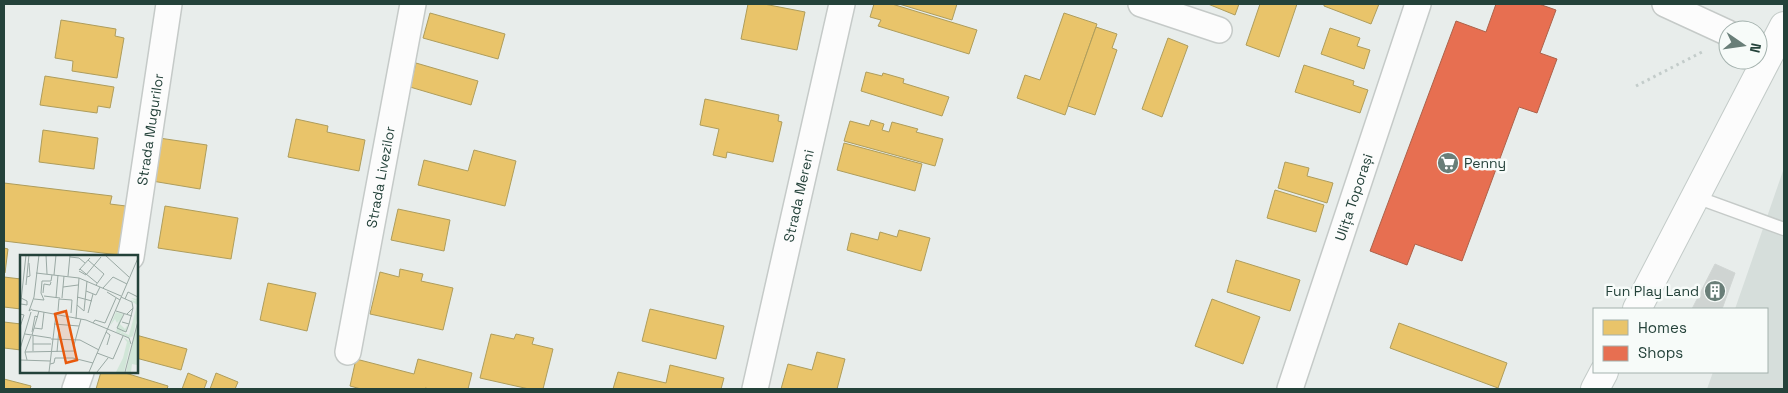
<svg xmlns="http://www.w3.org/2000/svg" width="1788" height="393" viewBox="0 0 1788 393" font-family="'Space Grotesk',sans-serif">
	<rect width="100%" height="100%" fill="#e8edeb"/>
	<!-- built -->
	<polygon fill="#d6dedb" points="1784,168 1784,389 1707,389 1713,372 1767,372 1767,309 1735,309"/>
	<!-- homes -->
	<g fill="#e9c46a" stroke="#ae9d5c">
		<polygon points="748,4 764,4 805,12 797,50 741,39"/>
		<polygon points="874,4 892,4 977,30 969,54 878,26 881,20 870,17"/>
		<polygon points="899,4 957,4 952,20"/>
		<polygon points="1208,4 1239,4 1235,15"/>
		<polygon points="1260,4 1297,4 1279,57 1246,45"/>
		<polygon points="1324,4 1379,4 1371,24 1324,6"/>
		<polygon points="430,13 505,34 498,59 423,38"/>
		<polygon points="1064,13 1097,24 1065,115 1017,98 1025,75 1040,80"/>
		<polygon points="61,20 116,29 115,36 124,38 117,78 72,71 73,61 55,58"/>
		<polygon points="1096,27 1117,34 1112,48 1117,50 1095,115 1068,106"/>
		<polygon points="1330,28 1360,38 1357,46 1370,50 1364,69 1321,54"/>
		<polygon points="1168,38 1188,46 1162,117 1142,109"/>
		<polygon points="416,63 478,81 471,105 410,87"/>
		<polygon points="1304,65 1354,81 1353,85 1368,90 1360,113 1295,92"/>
		<polygon points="866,72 882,76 883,73 904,79 903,83 949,97 942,116 861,91"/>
		<polygon points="45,76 114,87 110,108 98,106 97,113 40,105"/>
		<polygon points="705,99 779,115 778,121 782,122 773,162 727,152 726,158 713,155 719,129 700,125"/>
		<polygon points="296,119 328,126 327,132 365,140 359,171 288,157"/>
		<polygon points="871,120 884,124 882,130 889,132 892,122 918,129 916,132 943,139 935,166 844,141 850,121 869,126"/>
		<polygon points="43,130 98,138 94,169 39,162"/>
		<polygon points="159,138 207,145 200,189 152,181"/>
		<polygon points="844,143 922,164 915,191 837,170"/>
		<polygon points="474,150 516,161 505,206 418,185 424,160 468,171"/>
		<polygon points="1285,162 1309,168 1307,176 1333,183 1327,203 1278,188"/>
		<polygon points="4,183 112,196 110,204 126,206 119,255 4,241"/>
		<polygon points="1275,190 1324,205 1316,232 1267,218"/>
		<polygon points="165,206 238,218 231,259 158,248"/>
		<polygon points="398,209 450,220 444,251 391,240"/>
		<polygon points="899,230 930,238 921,271 847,250 851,233 878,240 880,232 897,237"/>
		<polygon points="4,248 8,249 5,273 4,272"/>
		<polygon points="1236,260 1300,280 1290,311 1227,292"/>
		<polygon points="400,269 423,274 421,281 453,288 443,330 370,314 380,272 399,277"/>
		<polygon points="4,277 21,279 21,309 4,307"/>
		<polygon points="268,283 316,293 307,331 260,320"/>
		<polygon points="1212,299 1260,317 1243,364 1195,346"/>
		<polygon points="650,309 724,326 716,359 642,341"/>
		<polygon points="4,322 21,324 21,350 4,348"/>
		<polygon points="1399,323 1507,363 1498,388 1390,348"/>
		<polygon points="491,334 514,339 516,334 534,338 532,344 553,349 543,389 529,389 480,378"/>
		<polygon points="136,335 187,349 181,370 136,358"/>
		<polygon points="817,352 845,359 837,389 781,389 788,364 812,370"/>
		<polygon points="356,359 414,374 418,359 472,373 468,389 430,389 425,388 424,389 361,389 350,386"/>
		<polygon points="670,365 724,378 721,389 613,389 618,372 666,383"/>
		<polygon points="101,372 122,372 168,386 167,389 96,389"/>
		<polygon points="188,373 207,381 204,389 182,389"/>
		<polygon points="216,373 238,382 235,389 210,389"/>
		<polygon points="4,379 31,386 30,389 4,389"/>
	</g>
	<!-- shops -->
	<polygon fill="#e76f51" stroke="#ac624a" points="1496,4 1539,4 1556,10 1540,53 1557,59 1537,113 1519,107 1462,261 1415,244 1407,265 1370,251 1456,21 1486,32"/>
	<!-- building -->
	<polygon fill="#cfd4d2" stroke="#d1d6d4" points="1715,264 1735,273 1722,309 1692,309"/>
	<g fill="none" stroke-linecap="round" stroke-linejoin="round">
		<!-- lane casing -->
		<g stroke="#c5cac8" stroke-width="15">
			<polyline id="lane" points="1696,197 1784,229"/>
		</g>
		<!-- street casing -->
		<g stroke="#c5cac8" stroke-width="28">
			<g id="street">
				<polyline points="1141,4 1219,30"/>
				<polyline points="1665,4 1728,33"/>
				<path id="s1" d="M131,257L169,4"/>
				<path id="s2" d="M348,352L413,4"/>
				<polyline points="75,389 81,372"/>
				<path id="s3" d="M755,389L842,4"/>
				<path id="s4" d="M1290,389L1418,4"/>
			</g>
		</g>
		<!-- secondary casing -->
		<g stroke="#c3cbc8" stroke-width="30">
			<g id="secondary">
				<polyline points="1637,309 1784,26"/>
				<polyline points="1595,389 1604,372"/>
			</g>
		</g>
		<!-- path -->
		<polyline stroke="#c3ccca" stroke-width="3" stroke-dasharray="2.5 4" stroke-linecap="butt" points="1636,86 1704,51"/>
		<!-- lane -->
		<use href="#lane" stroke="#fcfcfc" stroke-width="12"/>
		<!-- street -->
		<use href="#street" stroke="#fcfcfc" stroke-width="25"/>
		<!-- secondary -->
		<use href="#secondary" stroke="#fcfcfc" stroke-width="28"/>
	</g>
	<!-- icons -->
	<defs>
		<g id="supermarket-disc" transform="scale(1.125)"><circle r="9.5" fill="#697e78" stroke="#f7fbf9"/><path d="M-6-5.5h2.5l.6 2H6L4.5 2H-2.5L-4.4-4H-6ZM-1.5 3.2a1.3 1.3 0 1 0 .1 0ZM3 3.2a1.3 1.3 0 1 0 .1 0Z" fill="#fff"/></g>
		<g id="building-disc" transform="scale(1.125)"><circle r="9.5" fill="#697e78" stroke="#f7fbf9"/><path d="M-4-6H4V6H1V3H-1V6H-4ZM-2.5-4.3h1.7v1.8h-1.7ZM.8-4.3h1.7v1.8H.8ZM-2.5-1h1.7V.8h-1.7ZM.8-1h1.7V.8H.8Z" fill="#fff"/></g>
	</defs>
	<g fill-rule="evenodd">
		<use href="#supermarket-disc" x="1448" y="163"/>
		<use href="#building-disc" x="1715" y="291"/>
	</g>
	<g text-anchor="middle" stroke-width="5" stroke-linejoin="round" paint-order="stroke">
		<!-- street labels -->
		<g font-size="14" fill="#24423a" stroke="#f7fbf9">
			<text dy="5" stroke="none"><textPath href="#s1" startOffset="129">Strada Mugurilor</textPath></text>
			<text dy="5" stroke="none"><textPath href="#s2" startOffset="178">Strada Livezilor</textPath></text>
			<text dy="5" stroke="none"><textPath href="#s3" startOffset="198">Strada Mereni</textPath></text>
			<text dy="5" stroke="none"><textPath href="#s4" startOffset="202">Ulița Toporași</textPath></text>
		</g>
		<!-- poi labels -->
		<g font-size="14" fill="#24423a" stroke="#f7fbf9" text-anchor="start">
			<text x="1464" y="168">Penny</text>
			<text x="1699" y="296" text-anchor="end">Fun Play Land</text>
		</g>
	</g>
	<!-- overview -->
	<g transform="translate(20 255)">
		<rect width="118" height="118" fill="#e8edeb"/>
		<path d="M113,39L117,43V64L113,81L109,83L101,79L102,75L100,79L96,77L99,65L97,68L95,64L90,71L96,57L103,59L100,69L105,74L108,69L106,77H102L109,80L117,50L110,45L116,46L111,43L117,44ZM117,68V117V110L112,109L111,117H106ZM103,82L111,87L104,117H96L103,103L107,87Z" fill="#d1e6d8"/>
		<path fill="none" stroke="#9aa9a4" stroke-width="1" d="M26,0L27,19M85,0L109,22M50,2L59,3L65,8M68,5L84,19L76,30M60,14L77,28M59,15L70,3M59,16L66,20L81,2M16,18L59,23L101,41M34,20L36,0M48,21L50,0M7,22L10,21L9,8M6,30L9,0M43,32L58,30M83,33L93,22L107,29M66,36L76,40L80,32M87,37L100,45M23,38L24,29L30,30L31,27M24,41L40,43M57,42L72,46M101,42L112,47L113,53L107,59M36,43L38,20M42,43L44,21M14,44L24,45L21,38L22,26H31L32,20M105,44L108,37L118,42M1,49L7,50V46L1,43M57,50L64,56L67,26M12,54L9,56L14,42L19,0M0,55L6,0M12,55L66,65L109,83L111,89M38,56L39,44L52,45L51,58M96,56L112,61M68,58L73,39M0,59L4,60L0,72M104,59L97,73L106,77L109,69M56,64L59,23M102,67L109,69L113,53M73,68L75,65L85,68L96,43M34,69L59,71M14,73L22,74L24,57M12,77L15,61L18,62M86,77L90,80L87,90M5,79L31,83M12,80L19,56M31,84L60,85L79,95M13,89H31M54,90L61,64M0,94L11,57M13,96V80M5,97L54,96M37,97L39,74M77,98L93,104L103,81M0,105L30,106M7,105L5,97L11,81M30,109L34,108L35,103H53L73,108M29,117L36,59M69,117L118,3M77,117L88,103M105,117L118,66"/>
		<path fill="#e8590c" fill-opacity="0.15" stroke="#e8590c" stroke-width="2.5" d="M46,56L57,105L46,108L35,59Z"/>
		<rect width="118" height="118" fill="none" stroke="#24423a" stroke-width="2.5"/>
	</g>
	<!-- border -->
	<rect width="1788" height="393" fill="none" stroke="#24423a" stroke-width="10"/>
	<!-- legend -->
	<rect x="1593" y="308" width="175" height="65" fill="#f7fbf9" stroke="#a3b1ad"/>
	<rect x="1603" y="320" width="25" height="15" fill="#e9c46a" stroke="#a3b1ad"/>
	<text x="1638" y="333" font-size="15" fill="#24423a">Homes</text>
	<rect x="1603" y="346" width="25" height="15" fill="#e76f51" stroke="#a3b1ad"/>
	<text x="1638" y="358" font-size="15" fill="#24423a">Shops</text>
	<!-- north arrow -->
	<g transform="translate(1743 45) rotate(103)"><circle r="24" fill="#f7fbf9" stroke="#a3b1ad"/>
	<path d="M0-4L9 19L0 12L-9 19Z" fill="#697e78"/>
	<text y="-8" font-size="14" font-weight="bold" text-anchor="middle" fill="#24423a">N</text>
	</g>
</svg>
